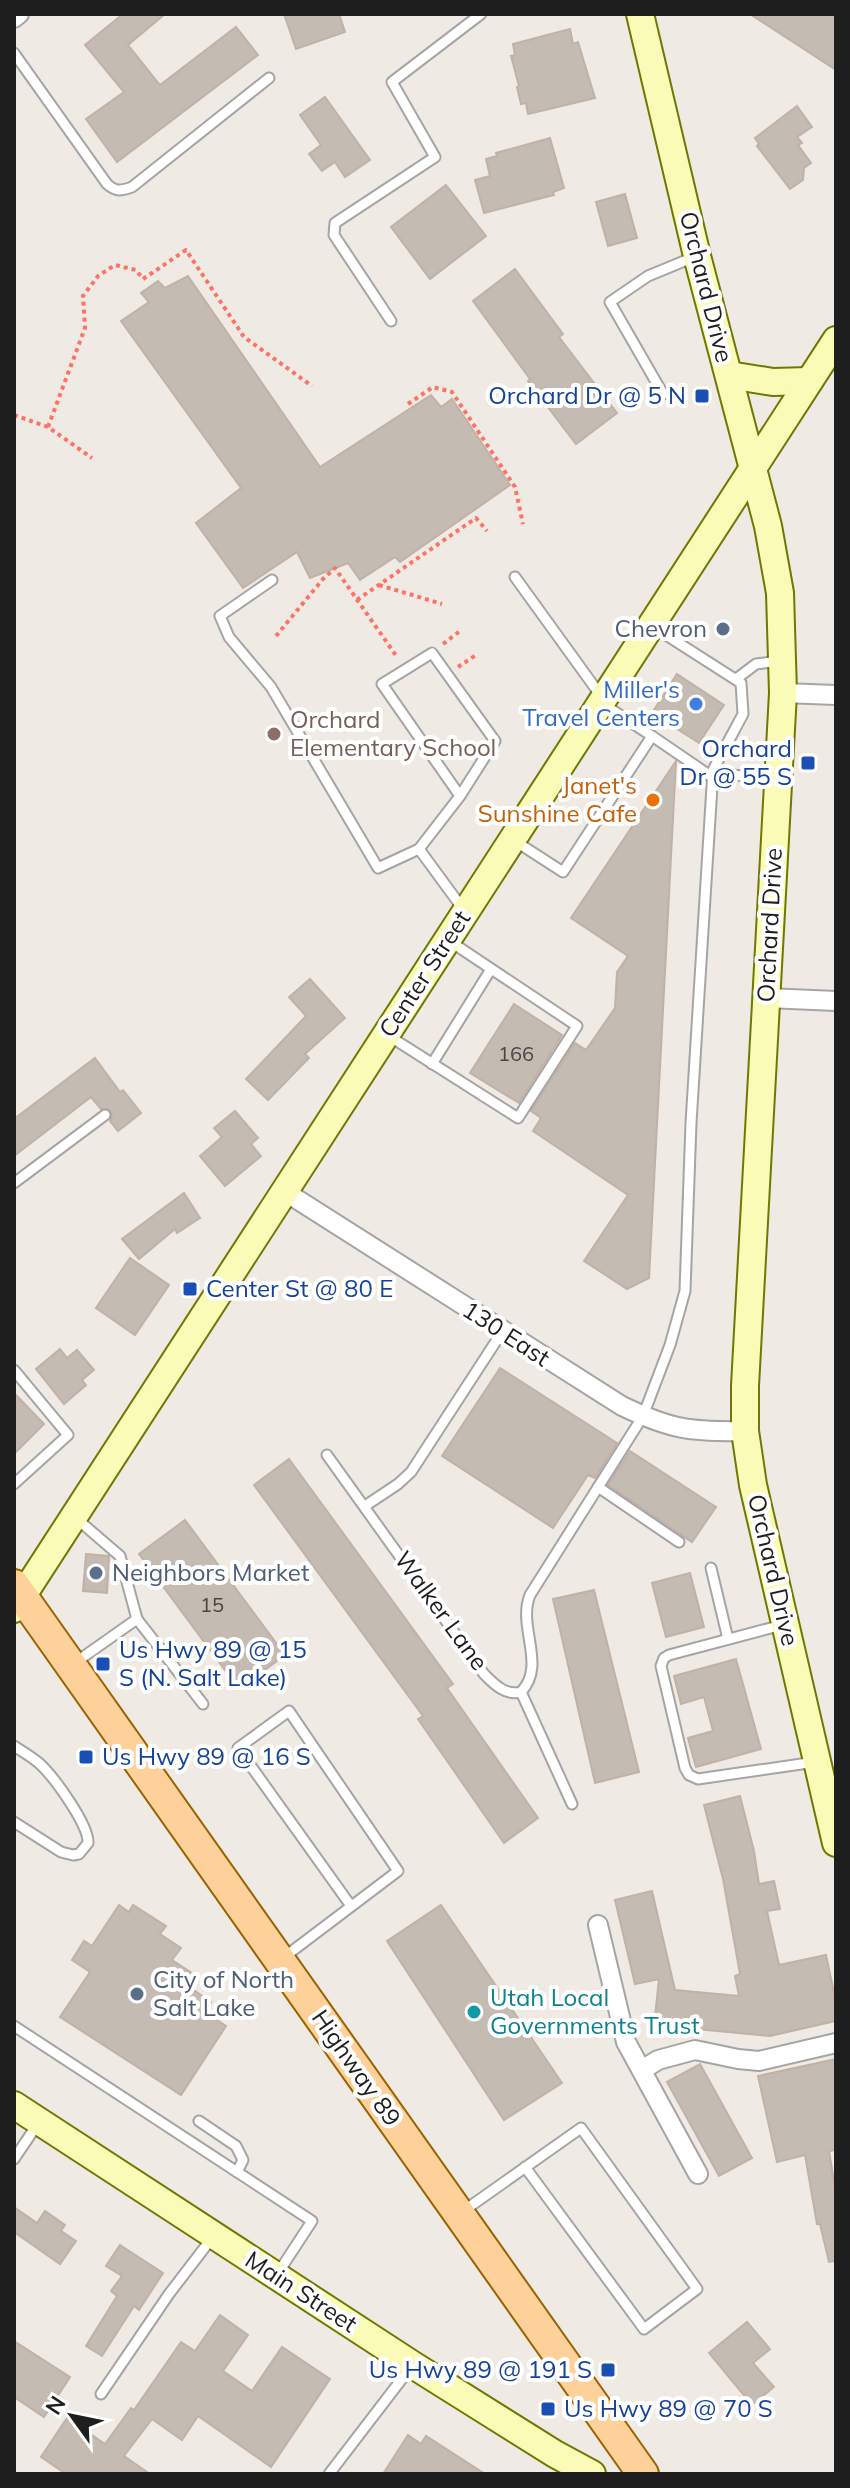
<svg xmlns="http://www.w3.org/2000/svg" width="850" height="2488" viewBox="0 0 850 2488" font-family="Mulish,sans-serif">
	<rect width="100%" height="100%" fill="#efebe4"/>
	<!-- building -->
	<g fill="#c4bbb3" stroke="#c1b1a6" stroke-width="2">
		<polygon points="123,14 165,14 128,45 160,85 236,27 258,55 117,162 86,119 124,92 85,45"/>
		<polygon points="284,14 339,14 345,32 296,49"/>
		<polygon points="750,14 836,14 836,70"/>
		<polygon points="570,29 573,44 578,42 595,98 528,114 526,103 521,104 517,87 519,86 511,56 515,55 513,44"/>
		<polygon points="325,97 370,160 345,177 335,162 322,171 309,154 321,145 300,115"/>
		<polygon points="797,106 812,127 797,137 802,143 798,145 811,163 804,168 803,180 790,189 757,146 759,144 755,138"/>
		<polygon points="550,138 564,188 553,192 554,195 484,213 475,180 490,176 486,159 497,156 496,153"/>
		<polygon points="446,185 486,236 430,279 391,227"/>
		<polygon points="625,194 637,238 608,246 596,202"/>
		<polygon points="515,269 563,334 559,337 617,413 576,444 528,381 530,379 473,301"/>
		<polygon points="188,276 320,467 431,395 441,407 452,399 510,485 400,562 395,557 360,580 348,563 310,578 297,552 243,588 196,523 241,488 121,321 149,302 141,293 158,281 165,288"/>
		<polygon points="677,674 724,705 699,743 652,713"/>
		<polygon points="676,761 649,1278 627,1289 584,1261 628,1195 533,1131 541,1118 531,1111 575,1043 586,1050 615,1008 617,972 628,956 571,918"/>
		<polygon points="310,979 345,1018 305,1054 309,1058 268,1100 246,1079 306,1016 289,997"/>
		<polygon points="514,1004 562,1035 519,1103 470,1073"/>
		<polygon points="95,1058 120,1092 123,1090 141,1113 118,1131 110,1121 112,1115 110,1110 101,1109 91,1097 14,1156 14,1119"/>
		<polygon points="235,1111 258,1138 251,1144 261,1156 225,1186 200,1156 222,1137 214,1128"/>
		<polygon points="184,1193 200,1218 177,1233 175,1229 139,1259 122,1239"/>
		<polygon points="130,1258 169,1285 135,1335 96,1308"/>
		<polygon points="60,1349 67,1358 77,1350 94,1370 82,1380 86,1385 64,1404 36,1369"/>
		<polygon points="500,1368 617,1443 595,1478 588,1475 553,1528 442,1456"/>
		<polygon points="14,1393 44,1424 14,1454"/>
		<polygon points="630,1451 716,1507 692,1542 608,1485"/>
		<polygon points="289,1459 453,1684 447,1688 538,1818 504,1843 418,1719 423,1716 254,1485"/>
		<polygon points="185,1520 285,1655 239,1689 139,1554"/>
		<polygon points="86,1554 109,1556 107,1593 83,1591"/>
		<polygon points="690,1573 704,1627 666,1637 652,1583"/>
		<polygon points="594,1590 639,1772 595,1783 553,1599"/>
		<polygon points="736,1659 761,1749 696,1767 688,1738 713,1731 704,1697 681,1704 674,1676"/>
		<polygon points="740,1796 754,1851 759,1884 774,1881 780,1909 767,1911 779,1965 826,1955 836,2002 836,2021 770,2036 654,2025 659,1979 635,1984 615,1900 652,1891 675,1990 739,1996 735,1976 740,1974 723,1879 704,1805"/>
		<polygon points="119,1905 129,1912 133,1905 166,1926 160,1934 181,1948 172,1960 195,1975 188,1986 211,2002 205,2012 226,2026 181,2095 60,2017 90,1972 72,1960 84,1941 92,1946"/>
		<polygon points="441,1905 562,2083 504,2120 387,1941"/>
		<polygon points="836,2059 836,2150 829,2151 836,2193 836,2261 829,2262 820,2224 817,2224 805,2155 777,2162 758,2076"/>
		<polygon points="700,2064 752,2158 719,2176 667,2082"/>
		<polygon points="14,2207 37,2223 45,2211 65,2225 61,2231 76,2241 60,2264 14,2232"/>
		<polygon points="120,2245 163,2273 139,2310 134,2306 102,2356 86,2346 117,2296 111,2291 122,2276 106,2266"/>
		<polygon points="220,2315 248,2335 223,2371 252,2391 282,2347 330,2379 271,2467 198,2416 182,2440 152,2419 124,2456 150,2474 66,2474 41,2457 67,2418 105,2444 131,2408 134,2410 181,2342 195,2351"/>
		<polygon points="747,2322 770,2349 753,2363 774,2387 752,2405 709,2353"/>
		<polygon points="14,2341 70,2377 44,2417 14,2397"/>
		<polygon points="408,2435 421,2444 426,2436 485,2474 383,2474"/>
	</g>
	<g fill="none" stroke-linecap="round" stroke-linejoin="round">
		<!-- lane casing -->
		<g stroke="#a5a5a5" stroke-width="13">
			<g id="lane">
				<path d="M14,53L107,184C116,192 121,191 132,187L269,78"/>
				<polyline points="391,321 334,235 335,223 435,157 392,82 481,14"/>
				<polyline points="663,394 610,302 648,276 694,257"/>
				<polyline points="515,577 601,696"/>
				<polyline points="272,580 220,616 229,637 271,687 378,868 419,849 460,796 495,741 432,653 382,684 460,796"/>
				<polyline points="736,679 756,664 779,661"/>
				<polyline points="652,736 712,777 730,775 775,778"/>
				<polyline points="515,841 563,872 652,736 603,704"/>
				<polyline points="419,849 463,909"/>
				<polyline points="389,1036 518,1118 577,1026 448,940"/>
				<polyline points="432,1064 491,969"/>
				<polyline points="14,1183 105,1115"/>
				<polyline points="14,1370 68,1435 14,1484"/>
				<path d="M327,1455L484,1674C494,1684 505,1696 521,1692C547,1665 517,1627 530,1595L643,1416L670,1345L685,1291L691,1123L713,770L743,714L741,683L652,626"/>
				<polyline points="598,1487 679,1542"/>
				<polyline points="365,1506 398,1484 411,1472 502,1332"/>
				<polyline points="711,1568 728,1639"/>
				<polyline points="137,1619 203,1704"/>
				<polyline points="782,1625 669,1655 664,1658 661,1666 685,1768 689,1775 698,1779 815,1762"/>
				<polyline points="76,1662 137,1619 120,1556 77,1519"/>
				<polyline points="521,1692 572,1804"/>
				<path d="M14,1746C23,1752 32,1757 40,1764C54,1777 89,1825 88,1843L79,1854L73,1855L61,1852L14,1822"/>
				<polyline points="283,1958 398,1871 289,1711 238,1748 351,1906"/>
				<polyline points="14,2026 312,2221 278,2273"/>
				<polyline points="199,2121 236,2146 243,2160 237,2172"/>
				<polyline points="14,2159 39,2122"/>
				<polyline points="462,2212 581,2128 697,2289 644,2329 525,2167"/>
				<polyline points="101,2394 169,2294 212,2238"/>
				<polyline points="329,2474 411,2367"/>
			</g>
		</g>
		<!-- street casing -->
		<g stroke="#a5a5a5" stroke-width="22">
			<g id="street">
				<polyline points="14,18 19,14"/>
				<polyline points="783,693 836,695"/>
				<polyline points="767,998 836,1001"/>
				<path d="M284,1191L622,1406C672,1430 691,1432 745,1431"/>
				<polyline points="598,1925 626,2042 698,2174"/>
				<polyline points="642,2070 658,2060 695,2050 738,2059 759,2061 836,2043"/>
			</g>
		</g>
		<!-- secondary casing -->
		<g stroke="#6e7802" stroke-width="30">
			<g id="secondary">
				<polyline points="640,14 697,256 768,526 780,593 783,693 745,1386 745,1431 753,1485 836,1843"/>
				<polyline points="729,375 773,382 809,381"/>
				<polyline points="14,1609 836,340"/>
				<polyline points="14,2105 413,2365 555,2454 592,2474"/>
			</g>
		</g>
		<!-- primary casing -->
		<g stroke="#986300" stroke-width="34">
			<polyline id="primary" points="14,1585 643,2474"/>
		</g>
		<!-- path -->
		<g stroke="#fd7467" stroke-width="4" stroke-dasharray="4 4" stroke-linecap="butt">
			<polyline points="408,404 433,387 452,392 515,487 523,524"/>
			<polyline points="14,415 48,427 92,458"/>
			<polyline points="48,427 85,328 83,296 98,276 115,265 136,270 143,279 186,250 244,337 312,386"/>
			<polyline points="379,585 442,604"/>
			<polyline points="357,600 476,518 487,531"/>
			<polyline points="276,636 323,579 335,568 397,657"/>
			<polyline points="443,644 460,631"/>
			<polyline points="458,667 476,655"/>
		</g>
		<!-- lane -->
		<use href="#lane" stroke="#fff" stroke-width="9"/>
		<!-- street -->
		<use href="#street" stroke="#fff" stroke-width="18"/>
		<!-- secondary -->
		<use href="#secondary" stroke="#f9fbb6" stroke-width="26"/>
		<!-- primary -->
		<use href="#primary" stroke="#fed19a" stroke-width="30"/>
	</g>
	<!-- markers -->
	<g fill="#1a4fb4" stroke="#fff" stroke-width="3">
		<rect x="694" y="388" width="16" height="16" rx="4"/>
		<rect x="800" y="755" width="16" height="16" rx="4"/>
		<rect x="182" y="1281" width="16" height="16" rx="4"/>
		<rect x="95" y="1656" width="16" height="16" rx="4"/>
		<rect x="78" y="1749" width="16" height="16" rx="4"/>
		<rect x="600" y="2362" width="16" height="16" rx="4"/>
		<rect x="540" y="2401" width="16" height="16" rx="4"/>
	</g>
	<g fill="#5c6f8a" stroke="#fff" stroke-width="3">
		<circle cx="723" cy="629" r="8"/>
		<circle cx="96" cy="1573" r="8"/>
		<circle cx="137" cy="1994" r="8"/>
	</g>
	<circle fill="#3f7fe0" stroke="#fff" stroke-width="3" cx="696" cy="704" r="8"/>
	<circle fill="#8d6e63" stroke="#fff" stroke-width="3" cx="274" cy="734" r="8"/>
	<circle fill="#e8710a" stroke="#fff" stroke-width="3" cx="653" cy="800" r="8"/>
	<circle fill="#0f9aa8" stroke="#fff" stroke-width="3" cx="474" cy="2012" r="8"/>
	<g text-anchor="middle" stroke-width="8" stroke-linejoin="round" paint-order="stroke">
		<!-- number labels -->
		<g font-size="20" fill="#484543">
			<text x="516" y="1061">166</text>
			<text x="212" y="1612">15</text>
		</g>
		<!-- street labels -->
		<g font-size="24" fill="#1e1e1e" stroke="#fff">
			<text transform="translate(706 287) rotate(76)" y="8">Orchard Drive</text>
			<text transform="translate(770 925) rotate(-87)" y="8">Orchard Drive</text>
			<text transform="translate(425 974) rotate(-57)" y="8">Center Street</text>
			<text transform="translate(506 1334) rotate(33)" y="8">130 East</text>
			<text transform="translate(773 1570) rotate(77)" y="8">Orchard Drive</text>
			<text transform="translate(441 1611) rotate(54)" y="8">Walker Lane</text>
			<text transform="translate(356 2068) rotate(55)" y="8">Highway 89</text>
			<text transform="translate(301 2292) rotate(33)" y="8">Main Street</text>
		</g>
		<!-- transit labels -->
		<g font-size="24" fill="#164399" stroke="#fff" text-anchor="start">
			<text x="686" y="404" text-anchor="end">Orchard Dr @ 5 N</text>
			<text x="792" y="757" text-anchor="end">Orchard<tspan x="792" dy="28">Dr @ 55 S</tspan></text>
			<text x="206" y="1297">Center St @ 80 E</text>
			<text x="119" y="1658">Us Hwy 89 @ 15<tspan x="119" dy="28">S (N. Salt Lake)</tspan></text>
			<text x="102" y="1765">Us Hwy 89 @ 16 S</text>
			<text x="592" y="2378" text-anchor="end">Us Hwy 89 @ 191 S</text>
			<text x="564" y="2417">Us Hwy 89 @ 70 S</text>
		</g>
		<!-- service labels -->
		<g font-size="24" fill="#4e5e75" stroke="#fff" text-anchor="start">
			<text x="707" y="637" text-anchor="end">Chevron</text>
			<text x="112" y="1581">Neighbors Market</text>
			<text x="153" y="1988">City of North<tspan x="153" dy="28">Salt Lake</tspan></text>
		</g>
		<!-- shop labels -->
		<g font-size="24" fill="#366cbe" stroke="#fff" text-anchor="end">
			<text x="680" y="698">Miller's<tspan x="680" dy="28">Travel Centers</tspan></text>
		</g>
		<!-- education labels -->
		<g font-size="24" fill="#785e54" stroke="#fff" text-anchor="start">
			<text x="290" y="728">Orchard<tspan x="290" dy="28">Elementary School</tspan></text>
		</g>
		<!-- food labels -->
		<g font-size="24" fill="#c56008" stroke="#fff" text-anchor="end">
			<text x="637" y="794">Janet's<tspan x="637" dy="28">Sunshine Cafe</tspan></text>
		</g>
		<!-- culture labels -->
		<g font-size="24" fill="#0d838f" stroke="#fff" text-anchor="start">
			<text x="490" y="2006">Utah Local<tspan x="490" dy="28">Governments Trust</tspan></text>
		</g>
	</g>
	<!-- border -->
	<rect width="850" height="2488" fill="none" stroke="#1e1e1e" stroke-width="32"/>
	<!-- north arrow -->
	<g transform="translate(72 2416) rotate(303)" stroke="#ffffff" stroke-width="6" paint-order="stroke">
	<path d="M0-6L14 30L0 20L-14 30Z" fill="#1e1e1e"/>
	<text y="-12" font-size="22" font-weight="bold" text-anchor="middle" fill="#1e1e1e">N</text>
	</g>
</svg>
